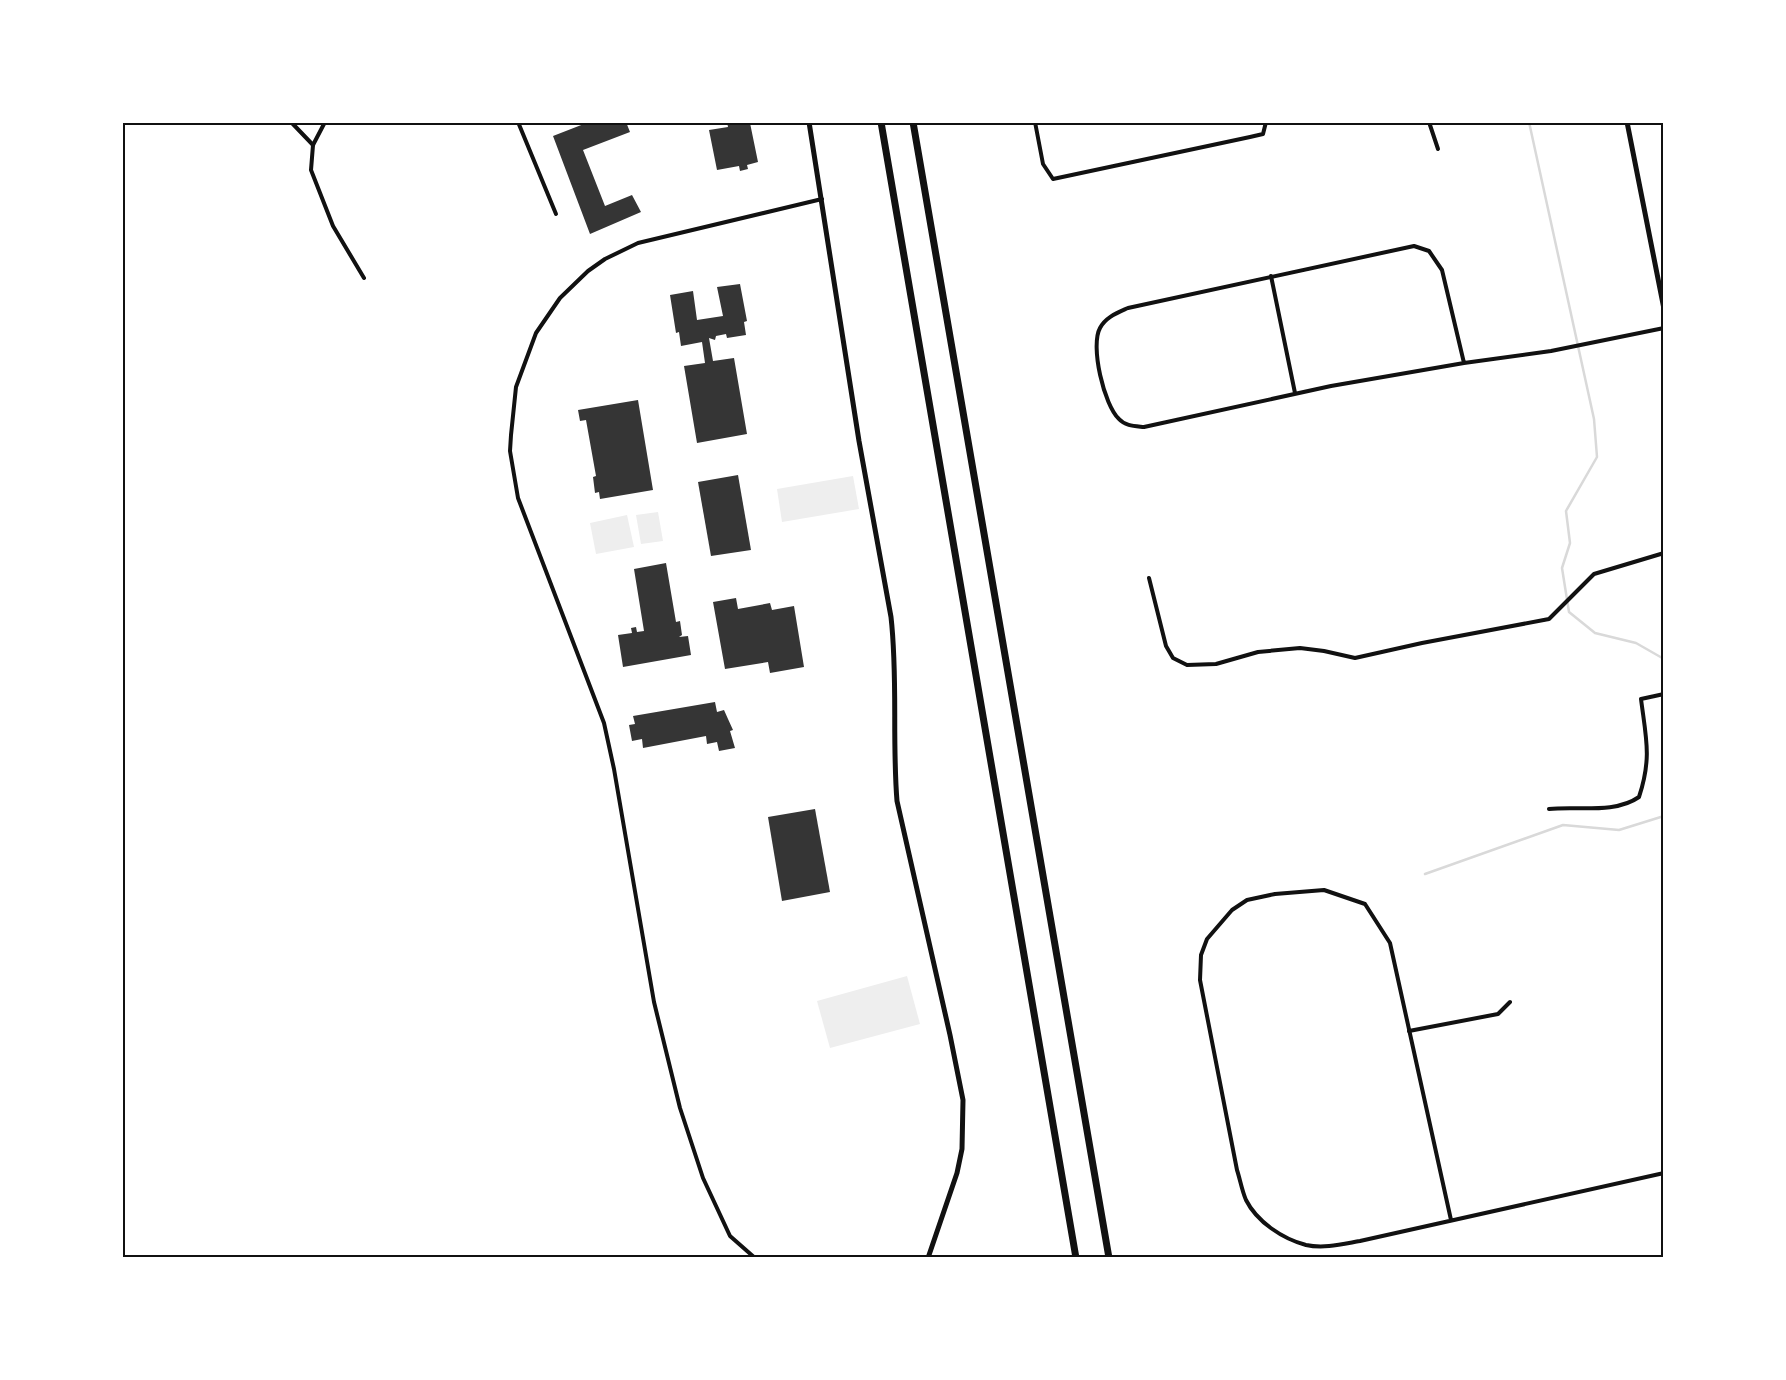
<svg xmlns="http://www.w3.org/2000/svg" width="1786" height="1380" viewBox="0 0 1786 1380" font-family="Ubuntu,sans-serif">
	<rect width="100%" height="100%" fill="#fff"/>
	<!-- green -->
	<g fill="#eee">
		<polygon points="853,476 859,509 782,522 777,489"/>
		<polygon points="658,512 663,541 641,544 636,515"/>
		<polygon points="627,515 634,547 596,554 590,523"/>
		<polygon points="907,976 920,1024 830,1048 817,1001"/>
	</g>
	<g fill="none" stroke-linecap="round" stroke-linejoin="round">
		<!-- stream -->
		<g stroke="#d9d9d9" stroke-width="2.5">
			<polyline points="1529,122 1594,419 1597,457 1566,511 1570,543 1562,568 1569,612 1595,633 1636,643 1664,659"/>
			<polyline points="1425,874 1563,825 1619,830 1664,816"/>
		</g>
	</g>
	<!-- building -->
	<g fill="#353535">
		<polygon points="589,122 626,122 630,132 583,150 605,206 632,195 641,212 590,234 553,136"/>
		<polygon points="727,122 750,123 758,162 747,165 748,169 740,171 739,166 717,170 709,130 728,127"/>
		<polygon points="740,284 747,321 744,322 746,335 727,338 726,334 716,336 715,340 709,338 713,361 734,358 747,434 697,443 684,366 705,363 702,342 681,346 679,332 676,333 670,295 693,291 697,320 723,316 717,287"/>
		<polygon points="638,400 653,490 600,499 599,492 595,493 593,477 596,476 586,420 580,421 578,410"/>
		<polygon points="738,475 751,550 711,556 698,482"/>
		<polygon points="666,563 676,622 680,621 682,635 679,637 688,636 691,655 623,667 618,635 632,633 631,628 636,627 637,632 644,631 634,569"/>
		<polygon points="736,598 738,609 770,603 772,610 794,606 804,667 770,673 768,662 725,669 713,602"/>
		<polygon points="715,702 717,712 724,710 728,719 733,730 730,731 735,748 719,751 717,742 707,744 706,736 643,748 642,739 632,741 629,725 635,724 633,716"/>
		<polygon points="815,809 830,892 782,901 768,817"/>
	</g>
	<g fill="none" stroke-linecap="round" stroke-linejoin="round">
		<!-- minor -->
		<g stroke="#111" stroke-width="4">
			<polyline points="291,122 313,145"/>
			<polyline points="325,122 313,145 311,170 333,226 364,278"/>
			<polyline points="518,122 556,214"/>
			<polyline points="1035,122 1043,164 1053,179 1250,137 1263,134 1266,122"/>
			<polyline points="1429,122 1438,149"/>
			<polyline points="1271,276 1295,393"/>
			<path d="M1464,363L1442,270L1429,251L1414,246L1128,308C1117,313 1106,317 1100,328C1090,346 1104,405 1119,419C1125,426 1135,426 1144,427L1331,386L1464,363L1551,351L1664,328"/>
			<polyline points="1149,578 1166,646 1173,658 1187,665 1216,664 1258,652 1300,648 1324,651 1355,658 1422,643 1549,619 1594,574 1664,553"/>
			<path d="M1549,809C1577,806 1615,814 1639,797C1652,758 1646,738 1641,699L1664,694"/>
			<polyline points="1409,1031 1498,1014 1510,1002"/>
			<path d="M1451,1220L1390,943L1365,904L1324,890L1275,894L1247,900L1232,910L1207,939L1201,955L1200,980L1237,1170C1240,1179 1242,1191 1246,1200C1257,1222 1283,1239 1306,1245C1324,1249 1343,1244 1360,1241L1664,1173"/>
			<polyline points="755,1258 730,1236 703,1178 680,1108 654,1002 614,769 604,723 518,498 510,451 511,435 516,387 536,333 560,298 588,271 605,259 638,243 822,199"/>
		</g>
		<!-- tertiary -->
		<g stroke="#111" stroke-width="5">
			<path d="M809,122L859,441L891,617C898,678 892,740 897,801L950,1035L963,1100L962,1149L957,1173L928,1258"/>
			<polyline points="1627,122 1664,309"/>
		</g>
		<!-- motorway -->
		<g stroke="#111" stroke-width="7">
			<polyline points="881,122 1076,1258"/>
			<polyline points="913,122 1109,1258"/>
		</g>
	</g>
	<!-- border -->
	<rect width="1786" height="1380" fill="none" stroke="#ffffff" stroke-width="248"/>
	<rect x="124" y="124" width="1538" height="1132" fill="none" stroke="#111" stroke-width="2"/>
</svg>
